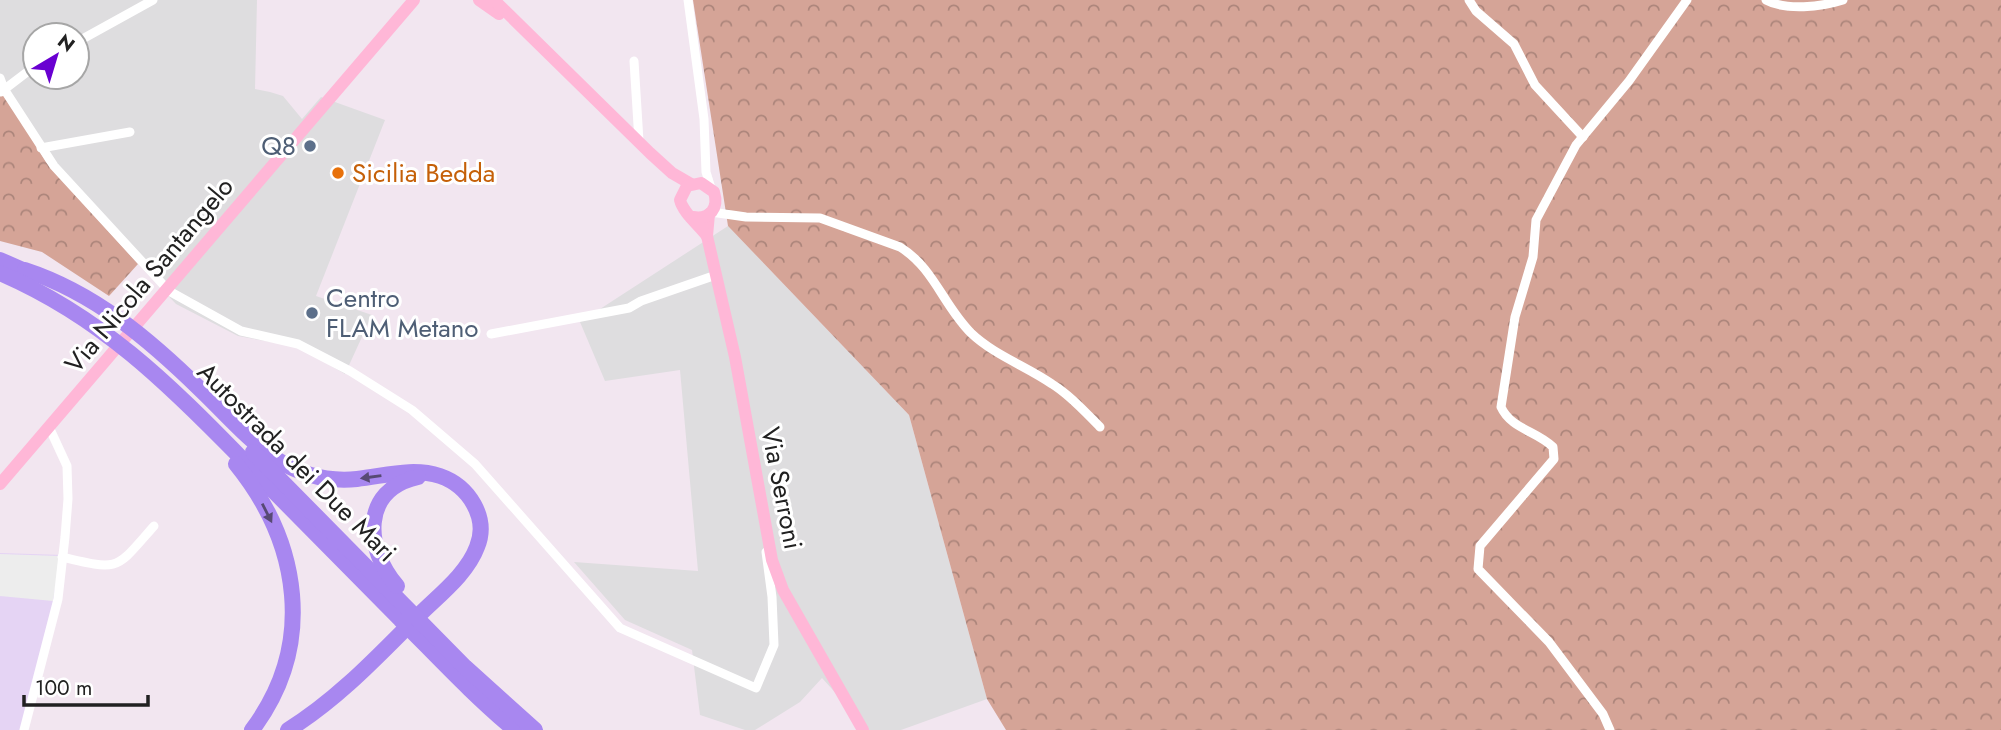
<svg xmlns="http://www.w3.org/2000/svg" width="2001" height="730" viewBox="0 0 2001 730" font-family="Jost,sans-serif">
	<defs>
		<pattern id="forest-crowns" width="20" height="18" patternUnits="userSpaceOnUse" patternTransform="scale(1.75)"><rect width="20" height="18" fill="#d5a497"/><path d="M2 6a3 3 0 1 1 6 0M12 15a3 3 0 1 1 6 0" fill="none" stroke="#ac857b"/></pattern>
	</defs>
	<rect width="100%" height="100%" fill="#f2e6f0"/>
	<!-- residential -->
	<g fill="#dedddf" fill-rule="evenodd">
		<path d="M0,0H257L255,89L270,92L283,96L302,119L321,97L385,120L316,296L372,315L345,374L299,347L238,336L176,304L138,264L46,162L0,86ZM35,35H77V77H35Z"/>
		<polygon points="728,226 909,415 987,699 901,730 869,730 822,678 800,702 755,730 745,730 700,715 692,650 625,620 574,562 698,571 680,370 605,381 580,322"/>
	</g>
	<!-- commercial -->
	<polygon fill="#e5d4f4" points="0,553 63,555 58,599 24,730 0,730"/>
	<!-- forest -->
	<g fill="url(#forest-crowns)">
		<polygon points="693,0 2001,0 2001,730 1006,730 987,699 909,415 728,226"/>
		<polygon points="0,86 46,162 138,264 109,296 42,252 0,241"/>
	</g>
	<!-- parking -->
	<polygon fill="#ededed" points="0,554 60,556 53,601 0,596"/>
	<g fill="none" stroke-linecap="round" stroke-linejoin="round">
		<!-- street -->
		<g stroke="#fff" stroke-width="9">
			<polyline points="688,0 704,119 706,172 711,188"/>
			<polyline points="1469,0 1476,11 1514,44 1535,85 1583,137"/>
			<path d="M1766,0C1786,11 1821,7 1843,0"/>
			<polyline points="77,42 153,0"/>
			<polyline points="634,61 639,141"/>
			<polyline points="0,78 4,89 54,166 169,291 241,331 298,344 350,371 412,410 475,464 620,628 756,688 774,645 772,597 766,552"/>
			<polyline points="1,92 35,66"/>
			<polyline points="41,148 130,132"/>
			<path d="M711,212L746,217L820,218L900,247C934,268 943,305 971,333C994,355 1026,366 1052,384C1070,395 1085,412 1100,427"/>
			<polyline points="491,334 629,308 641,301 716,275"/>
			<path d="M62,557C121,571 115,570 154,526"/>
			<polyline points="24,730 58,599 65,537 68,499 67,466 49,427"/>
			<path d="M1610,730L1603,714L1549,642L1478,569L1480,546L1554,459L1553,447C1537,431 1511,429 1501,407L1515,317L1533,257L1536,220L1576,145L1629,81L1687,0"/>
		</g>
		<!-- secondary -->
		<g stroke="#ffb7d7" stroke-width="12">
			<polyline points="479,0 499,14"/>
			<polyline points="494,0 650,153 672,173 691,184"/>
			<polyline points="709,214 707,236 735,357 772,560 783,590 863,730"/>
			<path d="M693,217C710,220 719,208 714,192L701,183L687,186L680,200C683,213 699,225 707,236"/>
			<polyline points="0,484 414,0"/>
		</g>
		<!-- highway -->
		<g stroke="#a887f0" stroke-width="16">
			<polyline points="0,260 32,274"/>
			<path d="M25,270C95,293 150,340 202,391C226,414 248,440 276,459C301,475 328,482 357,479C385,476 412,467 440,476C469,486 489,518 477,547C467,574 439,595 419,615C378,656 338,699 288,730"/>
			<path d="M0,273C100,316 168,383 243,460C296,513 348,566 400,619C438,657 474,696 515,730"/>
			<polyline points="253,452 465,667 535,730"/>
			<path d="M236,464C300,543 316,645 252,730"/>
			<path d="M397,586C365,549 360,490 418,477"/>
		</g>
	</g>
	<!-- one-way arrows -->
	<defs><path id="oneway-solid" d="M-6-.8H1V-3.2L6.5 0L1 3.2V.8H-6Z" transform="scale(1.75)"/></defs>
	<g fill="#574a74">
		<use href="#oneway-solid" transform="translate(371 477) rotate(172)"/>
		<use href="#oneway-solid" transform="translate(267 513) rotate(63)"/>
	</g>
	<!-- markers -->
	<g fill="#5c6f8a" stroke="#fff" stroke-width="2.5">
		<circle cx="310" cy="146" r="7"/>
		<circle cx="312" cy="313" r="7"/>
	</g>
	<circle fill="#e8710a" stroke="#fff" stroke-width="2.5" cx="338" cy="173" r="7"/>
	<g text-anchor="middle" stroke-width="6" stroke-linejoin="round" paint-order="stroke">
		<!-- service labels -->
		<g font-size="26" fill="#4e5e75" stroke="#fff" text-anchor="end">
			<text x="296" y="155">Q8</text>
			<text x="326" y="307" text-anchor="start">Centro<tspan x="326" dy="30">FLAM Metano</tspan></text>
		</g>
		<!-- food labels -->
		<g font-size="26" fill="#c56008" stroke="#fff" text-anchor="start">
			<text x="352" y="182">Sicilia Bedda</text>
		</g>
		<!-- street labels -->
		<g font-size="26" fill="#212121" stroke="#fff">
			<text transform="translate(149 275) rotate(-50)" y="9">Via Nicola Santangelo</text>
			<text transform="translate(297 462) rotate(45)" y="9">Autostrada dei Due Mari</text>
			<text transform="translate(782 488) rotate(79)" y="9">Via Serroni</text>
		</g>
	</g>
	<!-- north arrow -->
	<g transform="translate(56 56) rotate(38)"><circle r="33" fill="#ffffff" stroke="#a6a6a6" stroke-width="2"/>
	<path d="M0-5L12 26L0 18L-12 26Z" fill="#6900d1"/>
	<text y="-10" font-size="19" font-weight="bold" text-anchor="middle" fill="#212121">N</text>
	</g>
	<!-- scale -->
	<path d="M24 695v10h124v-10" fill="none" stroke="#212121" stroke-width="3.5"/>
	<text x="35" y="695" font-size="21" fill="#212121" stroke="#ffffff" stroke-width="5" paint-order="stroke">100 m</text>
</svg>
